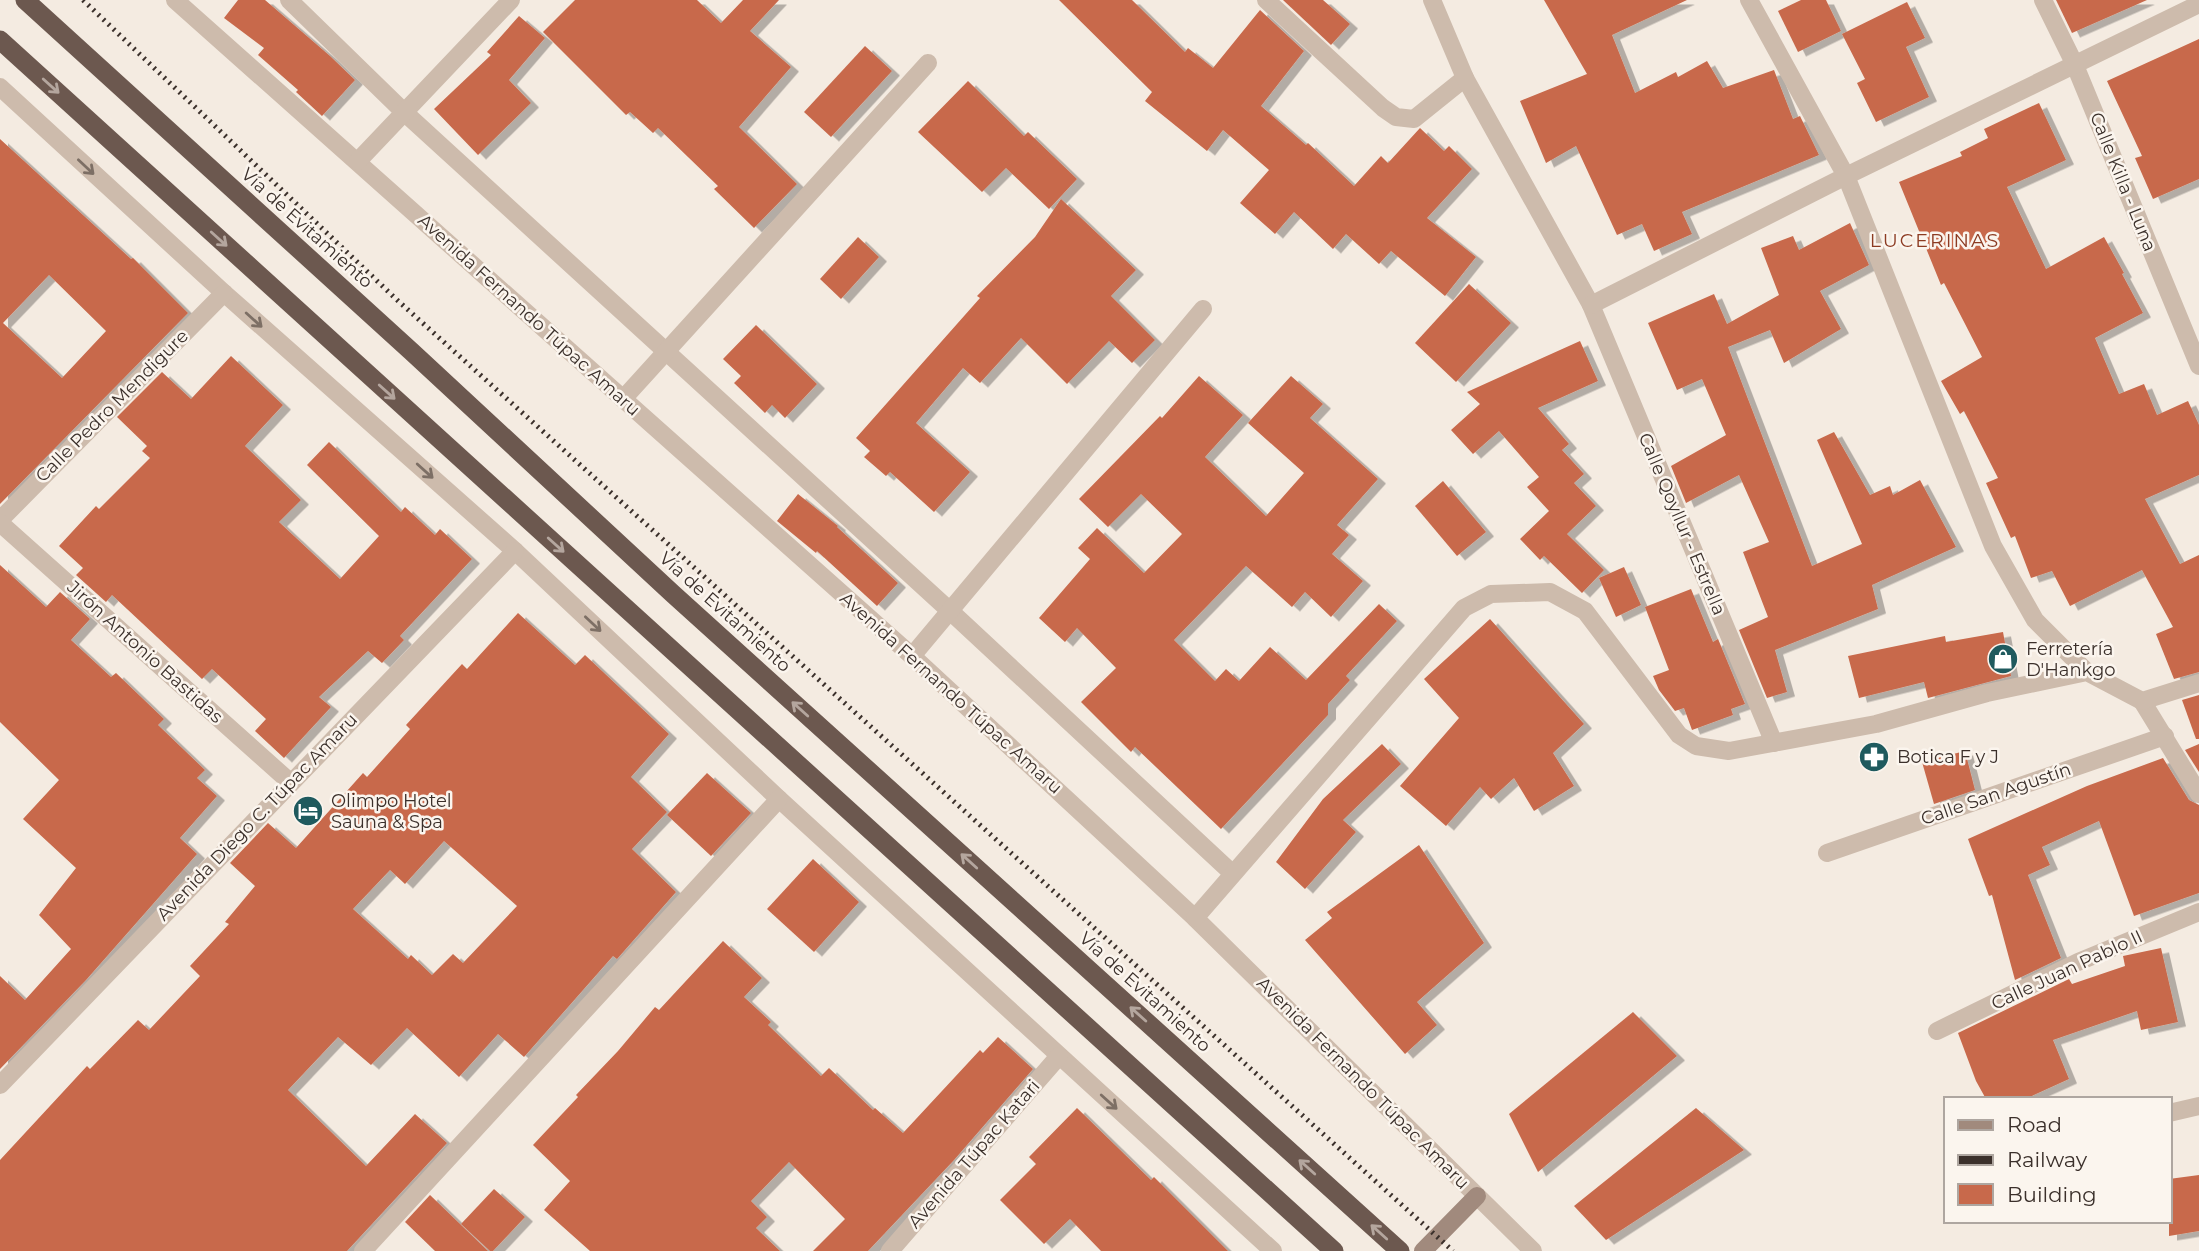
<svg xmlns="http://www.w3.org/2000/svg" width="2199" height="1251" viewBox="0 0 2199 1251" font-family="Montserrat,sans-serif">
	<defs>
		<filter id="shadow"><feDropShadow dx="8" dy="4.5" stdDeviation="0" flood-color="#0004"/></filter>
	</defs>
	<rect width="100%" height="100%" fill="#f4ebe1"/>
	<!-- building -->
	<g fill="#c8694b" fill-rule="evenodd" filter="url(#shadow)">
		<polygon points="238,0 265,0 330,56 355,80 322,116 296,92 298,90 258,55 264,48 224,18"/>
		<polygon points="575,0 697,0 721,23 743,0 779,0 750,31 791,67 739,127 797,184 754,228 714,189 718,186 658,128 653,133 630,112 626,115 543,32"/>
		<polygon points="1059,0 1132,0 1185,52 1188,48 1213,68 1260,10 1304,51 1261,106 1306,145 1308,143 1354,186 1381,156 1388,163 1420,128 1444,151 1449,146 1472,169 1427,218 1476,257 1445,296 1391,251 1379,264 1346,234 1333,249 1294,212 1275,234 1240,203 1269,170 1223,130 1207,151 1145,101 1152,92"/>
		<polygon points="1283,0 1323,0 1350,24 1331,45"/>
		<polygon points="1544,0 1687,0 1612,35 1635,93 1676,72 1678,77 1707,61 1723,88 1774,70 1793,119 1800,116 1819,155 1682,212 1692,234 1654,251 1642,224 1617,235 1576,146 1546,163 1520,101 1587,74"/>
		<polygon points="1801,0 1826,0 1841,31 1798,52 1778,11"/>
		<polygon points="2056,0 2147,0 2072,33"/>
		<polygon points="1907,2 1925,38 1906,47 1929,97 1876,122 1857,83 1865,79 1842,34"/>
		<polygon points="519,16 545,38 509,80 531,103 478,155 434,109 491,55 487,52"/>
		<polygon points="2199,39 2199,179 2153,199 2135,158 2142,156 2107,81"/>
		<polygon points="865,46 892,71 831,137 804,112"/>
		<polygon points="968,81 1024,136 1028,132 1077,179 1049,209 1006,168 982,192 918,132"/>
		<polygon points="2039,103 2066,160 2007,187 2046,269 2104,237 2124,273 2122,274 2143,313 2095,338 2119,394 2144,384 2157,415 2188,401 2199,425 2199,475 2145,499 2180,564 2199,555 2199,672 2174,679 2156,634 2173,627 2142,570 2070,606 2052,571 2031,578 2015,536 2011,538 1986,483 1998,478 1964,411 1960,414 1941,381 1982,357 1944,283 1941,285 1899,182 1962,156 1960,152 1988,138 1984,129"/>
		<path d="M0,139L131,259L133,258L188,313L0,504ZM49,275L106,331L62,378L3,323Z"/>
		<polygon points="1061,199 1136,270 1111,296 1155,340 1132,363 1109,341 1067,384 1021,338 980,383 963,368 916,423 970,472 934,512 890,472 886,476 864,457 870,451 856,438 980,298 977,296 1035,237"/>
		<polygon points="1850,223 1869,265 1820,291 1841,329 1784,363 1770,330 1728,347 1812,566 1862,544 1817,440 1834,432 1870,495 1890,486 1893,495 1920,480 1956,547 1872,585 1878,609 1775,650 1787,692 1767,698 1739,630 1768,617 1743,552 1769,542 1739,475 1686,503 1671,466 1726,435 1702,379 1677,390 1648,323 1714,294 1727,324 1779,295 1761,248 1793,236 1799,250"/>
		<polygon points="858,237 879,257 841,299 820,279"/>
		<polygon points="1469,284 1511,323 1456,382 1415,343"/>
		<polygon points="756,325 817,384 785,418 772,405 765,413 734,383 741,376 723,359"/>
		<polygon points="1580,341 1598,381 1538,408 1569,444 1562,450 1584,474 1574,483 1596,506 1567,534 1604,570 1582,593 1544,556 1540,560 1520,539 1549,511 1527,487 1539,477 1499,431 1473,454 1451,430 1480,404 1467,392"/>
		<polygon points="231,356 283,405 245,446 301,500 279,522 340,579 379,536 307,465 329,442 401,512 405,507 435,535 440,529 472,559 400,636 404,640 382,663 368,651 319,697 331,707 284,758 255,731 266,719 212,669 202,679 112,595 106,602 76,575 83,568 59,546 96,506 99,509 150,458 142,451 147,446 117,417 162,372 191,399"/>
		<polygon points="1199,376 1243,415 1205,457 1266,516 1304,473 1248,423 1291,376 1323,404 1310,418 1378,479 1337,525 1349,535 1332,554 1363,581 1331,617 1305,592 1292,607 1246,566 1174,640 1215,681 1226,669 1239,681 1270,647 1306,680 1379,604 1397,621 1346,676 1350,680 1328,704 1328,715 1221,829 1135,747 1131,752 1081,702 1116,668 1077,628 1065,642 1039,618 1090,559 1078,548 1097,528 1144,573 1182,534 1141,494 1108,527 1079,499 1160,416 1162,418"/>
		<polygon points="1443,481 1486,532 1457,556 1415,506"/>
		<polygon points="798,494 838,526 837,527 898,583 877,606 817,551 816,553 777,521"/>
		<polygon points="0,565 46,607 60,592 90,619 71,640 111,677 116,673 164,719 158,725 205,770 197,778 217,796 180,838 197,854 86,980 0,1069 0,976 25,1000 71,949 39,915 76,868 23,819 59,780 0,722"/>
		<polygon points="1624,567 1641,605 1616,617 1599,578"/>
		<polygon points="1691,589 1713,642 1718,639 1745,704 1731,709 1733,715 1692,730 1684,708 1675,711 1659,690 1653,676 1669,670 1645,607"/>
		<path d="M518,613L575,665L585,655L669,734L631,777L667,812L632,849L676,892L617,959L613,956L524,1057L498,1034L459,1077L407,1028L371,1065L338,1037L288,1090L366,1166L415,1114L447,1143L347,1251H0V1160L87,1066L90,1069L138,1020L149,1030L200,976L190,966L229,924L225,922L255,886L230,863L268,823L296,848L363,773L367,777L410,729L406,725L462,664L467,669ZM444,841L517,906L463,963L453,954L432,975L411,955L408,959L353,909L390,870L405,884Z"/>
		<polygon points="1490,619 1584,724 1553,753 1574,786 1534,811 1514,778 1491,799 1480,787 1446,826 1400,786 1459,718 1424,679"/>
		<polygon points="2003,632 2011,676 1928,698 1924,682 1859,698 1848,656 1945,636 1946,642"/>
		<polygon points="2199,695 2199,739 2196,739 2182,700"/>
		<polygon points="1382,744 1401,764 1343,820 1356,832 1305,889 1276,862 1323,799"/>
		<polygon points="2199,744 2199,772 2185,750"/>
		<polygon points="1965,751 1975,790 1934,804 1922,762"/>
		<polygon points="2163,758 2189,800 2199,805 2199,893 2134,916 2099,821 2042,847 2050,865 2028,875 2061,958 2015,980 1992,895 1989,896 1968,839 2087,786"/>
		<polygon points="707,773 751,813 711,856 667,815"/>
		<polygon points="1419,845 1484,943 1417,1002 1437,1025 1405,1054 1305,940 1332,918 1327,912"/>
		<polygon points="813,859 859,902 814,952 767,909"/>
		<polygon points="723,941 762,978 744,997 771,1022 768,1025 821,1076 829,1068 873,1110 875,1108 903,1133 980,1050 983,1053 998,1037 1033,1069 954,1160 868,1251 813,1251 845,1219 789,1162 751,1201 767,1217 756,1228 780,1251 590,1251 544,1210 570,1181 533,1145 578,1097 576,1095 618,1051 655,1007 659,1010"/>
		<polygon points="2161,948 2178,1022 2141,1030 2137,1011 2053,1040 2069,1079 2025,1099 1986,1099 1976,1081 1958,1033 2069,979 2072,984 2125,966 2123,956"/>
		<polygon points="1633,1012 1677,1056 1538,1172 1509,1114"/>
		<polygon points="1077,1108 1151,1180 1154,1177 1228,1251 1101,1251 1070,1219 1044,1244 1000,1200 1036,1164 1029,1157"/>
		<polygon points="1696,1108 1744,1150 1606,1240 1574,1206"/>
		<polygon points="2199,1175 2199,1231 2169,1236 2169,1179"/>
		<polygon points="494,1189 525,1217 493,1251 490,1251 461,1224"/>
		<polygon points="430,1195 488,1251 435,1251 405,1222"/>
	</g>
	<g fill="none" stroke-linecap="round" stroke-linejoin="round">
		<!-- minor -->
		<g stroke="#cdbbac" stroke-width="18">
			<polyline points="175,0 912,656 1195,918 1533,1251"/>
			<polyline points="289,0 405,113 949,610 1232,873"/>
			<polyline points="1266,0 1383,108 1396,117 1414,119 1465,78"/>
			<polyline points="1432,0 1465,78 1591,305 1774,743"/>
			<polyline points="1749,0 1846,176 1993,546 2035,620 2087,672"/>
			<polyline points="2043,0 2074,63 2199,366"/>
			<polyline points="0,87 224,293 515,551 779,799 1273,1251"/>
			<polyline points="358,161 511,0"/>
			<polyline points="1591,305 1846,176 2199,4"/>
			<polyline points="623,399 928,63"/>
			<polyline points="0,520 224,293"/>
			<polyline points="0,523 290,782"/>
			<polyline points="912,656 1203,309"/>
			<polyline points="2142,701 2199,794"/>
			<polyline points="1827,853 2165,736"/>
			<polyline points="1195,918 1464,608 1491,594 1550,592 1585,611 1679,735 1696,746 1729,751 1876,724 1987,693 2087,672 2142,701 2199,683"/>
			<polyline points="1937,1031 2078,962 2199,912"/>
			<polyline points="0,1085 515,551"/>
			<polyline points="2169,1113 2199,1106"/>
			<polyline points="363,1251 779,799"/>
			<polyline points="890,1251 1059,1056"/>
		</g>
		<!-- secondary -->
		<polyline stroke="#a18a7d" stroke-width="18" points="1423,1251 1477,1196"/>
		<!-- trunk -->
		<g stroke="#6c584f" stroke-width="19">
			<polyline points="25,0 412,352 673,594 1400,1251"/>
			<polyline points="0,40 1334,1251"/>
		</g>
		<!-- rail -->
		<polyline stroke="#3b302b" stroke-width="5" stroke-dasharray="2 5" stroke-linecap="butt" points="83,0 396,299 1453,1251"/>
	</g>
	<!-- one-way arrows -->
	<defs><path id="oneway-shaft" d="M-6 0H5M1.5-3L5.5 0L1.5 3" fill="none" stroke-width="1.6" stroke-linecap="round" stroke-linejoin="round" transform="scale(1.75)"/></defs>
	<g stroke="#b4a69e">
		<use href="#oneway-shaft" transform="translate(51 86) rotate(42)"/>
		<use href="#oneway-shaft" transform="translate(219 239) rotate(42)"/>
		<use href="#oneway-shaft" transform="translate(387 392) rotate(42)"/>
		<use href="#oneway-shaft" transform="translate(556 545) rotate(42)"/>
		<use href="#oneway-shaft" transform="translate(800 709) rotate(-138)"/>
		<use href="#oneway-shaft" transform="translate(969 861) rotate(-138)"/>
		<use href="#oneway-shaft" transform="translate(1138 1014) rotate(-138)"/>
		<use href="#oneway-shaft" transform="translate(1307 1167) rotate(-138)"/>
		<use href="#oneway-shaft" transform="translate(1379 1232) rotate(-138)"/>
	</g>
	<g stroke="#7d6f65">
		<use href="#oneway-shaft" transform="translate(86 167) rotate(43)"/>
		<use href="#oneway-shaft" transform="translate(254 320) rotate(42)"/>
		<use href="#oneway-shaft" transform="translate(425 471) rotate(42)"/>
		<use href="#oneway-shaft" transform="translate(593 624) rotate(43)"/>
		<use href="#oneway-shaft" transform="translate(1109 1102) rotate(42)"/>
	</g>
	<!-- icons -->
	<defs>
		<g id="shop-disc" transform="scale(1.575)"><circle r="9.5" fill="#1f5a5e" stroke="#fbf5ee"/><path d="M-5-2.5h2.3a2.7 3.5 0 0 1 5.4 0H5L5.5 6h-11ZM-1.5-2.5h3a1.5 2.3 0 0 0-3 0Z" fill="#fff"/></g>
		<g id="pharmacy-disc" transform="scale(1.575)"><circle r="9.5" fill="#1f5a5e" stroke="#fbf5ee"/><path d="M-2-6h4v4h4v4h-4v4h-4v-4h-4v-4h4Z" fill="#fff"/></g>
		<g id="hotel-disc" transform="scale(1.575)"><circle r="9.5" fill="#1f5a5e" stroke="#fbf5ee"/><path d="M-6-4.5h1.5V1H6V5H4.5V3h-9V5H-6ZM-4 0a1.8 1.8 0 1 1 3.6 0ZM.5 0V-2.5h3Q6-2.5 6 0Z" fill="#fff"/></g>
	</defs>
	<g fill-rule="evenodd">
		<use href="#shop-disc" x="2003" y="659"/>
		<use href="#pharmacy-disc" x="1874" y="757"/>
		<use href="#hotel-disc" x="308" y="811"/>
	</g>
	<g text-anchor="middle" stroke-width="5" stroke-linejoin="round" paint-order="stroke">
		<!-- street labels -->
		<g font-size="18" fill="#3b302b" stroke="#fbf5ee">
			<text transform="translate(2123 182) rotate(68)" y="6">Calle Killa - Luna</text>
			<text transform="translate(307 228) rotate(42)" y="6">Vía de Evitamiento</text>
			<text transform="translate(529 315) rotate(42)" y="6">Avenida Fernando Túpac Amaru</text>
			<text transform="translate(112 406) rotate(-45)" y="6">Calle Pedro Mendigure</text>
			<text transform="translate(1682 524) rotate(67)" y="6">Calle Qoyllur - Estrella</text>
			<text transform="translate(725 612) rotate(42)" y="6">Vía de Evitamiento</text>
			<text transform="translate(145 652) rotate(42)" y="6">Jirón Antonio Bastidas</text>
			<text transform="translate(951 693) rotate(42)" y="6">Avenida Fernando Túpac Amaru</text>
			<text transform="translate(1996 794) rotate(-19)" y="6">Calle San Agustín</text>
			<text transform="translate(257 817) rotate(-46)" y="6">Avenida Diego C. Túpac Amaru</text>
			<text transform="translate(2067 970) rotate(-25)" y="6">Calle Juan Pablo II</text>
			<text transform="translate(1145 992) rotate(42)" y="6">Vía de Evitamiento</text>
			<text transform="translate(1363 1083) rotate(45)" y="6">Avenida Fernando Túpac Amaru</text>
			<text transform="translate(974 1154) rotate(-49)" y="6">Avenida Túpac Katari</text>
		</g>
		<!-- poi labels -->
		<g font-size="18" fill="#3b302b" stroke="#fbf5ee" text-anchor="start">
			<text x="2026" y="655">Ferretería<tspan x="2026" dy="21">D'Hankgo</tspan></text>
			<text x="1897" y="763">Botica F y J</text>
			<text x="331" y="807">Olimpo Hotel<tspan x="331" dy="21">Sauna &amp; Spa</tspan></text>
		</g>
		<!-- neighbourhood labels -->
		<g font-size="19" letter-spacing="2" fill="#8c3b22" stroke="#fbf5ee">
			<text x="1935" y="247">LUCERINAS</text>
		</g>
	</g>
	<!-- legend -->
	<rect x="1944" y="1097" width="228" height="126" fill="#fbf5ee" stroke="#aea6a0" stroke-width="2"/>
	<rect x="1958" y="1120" width="35" height="10" fill="#a18a7d" stroke="#aea6a0" stroke-width="2"/>
	<text x="2007" y="1132" font-size="21" fill="#3b302b">Road</text>
	<rect x="1958" y="1155" width="35" height="10" fill="#3b302b" stroke="#aea6a0" stroke-width="2"/>
	<text x="2007" y="1167" font-size="21" fill="#3b302b">Railway</text>
	<rect x="1958" y="1184" width="35" height="21" fill="#c8694b" stroke="#aea6a0" stroke-width="2"/>
	<text x="2007" y="1202" font-size="21" fill="#3b302b">Building</text>
</svg>
